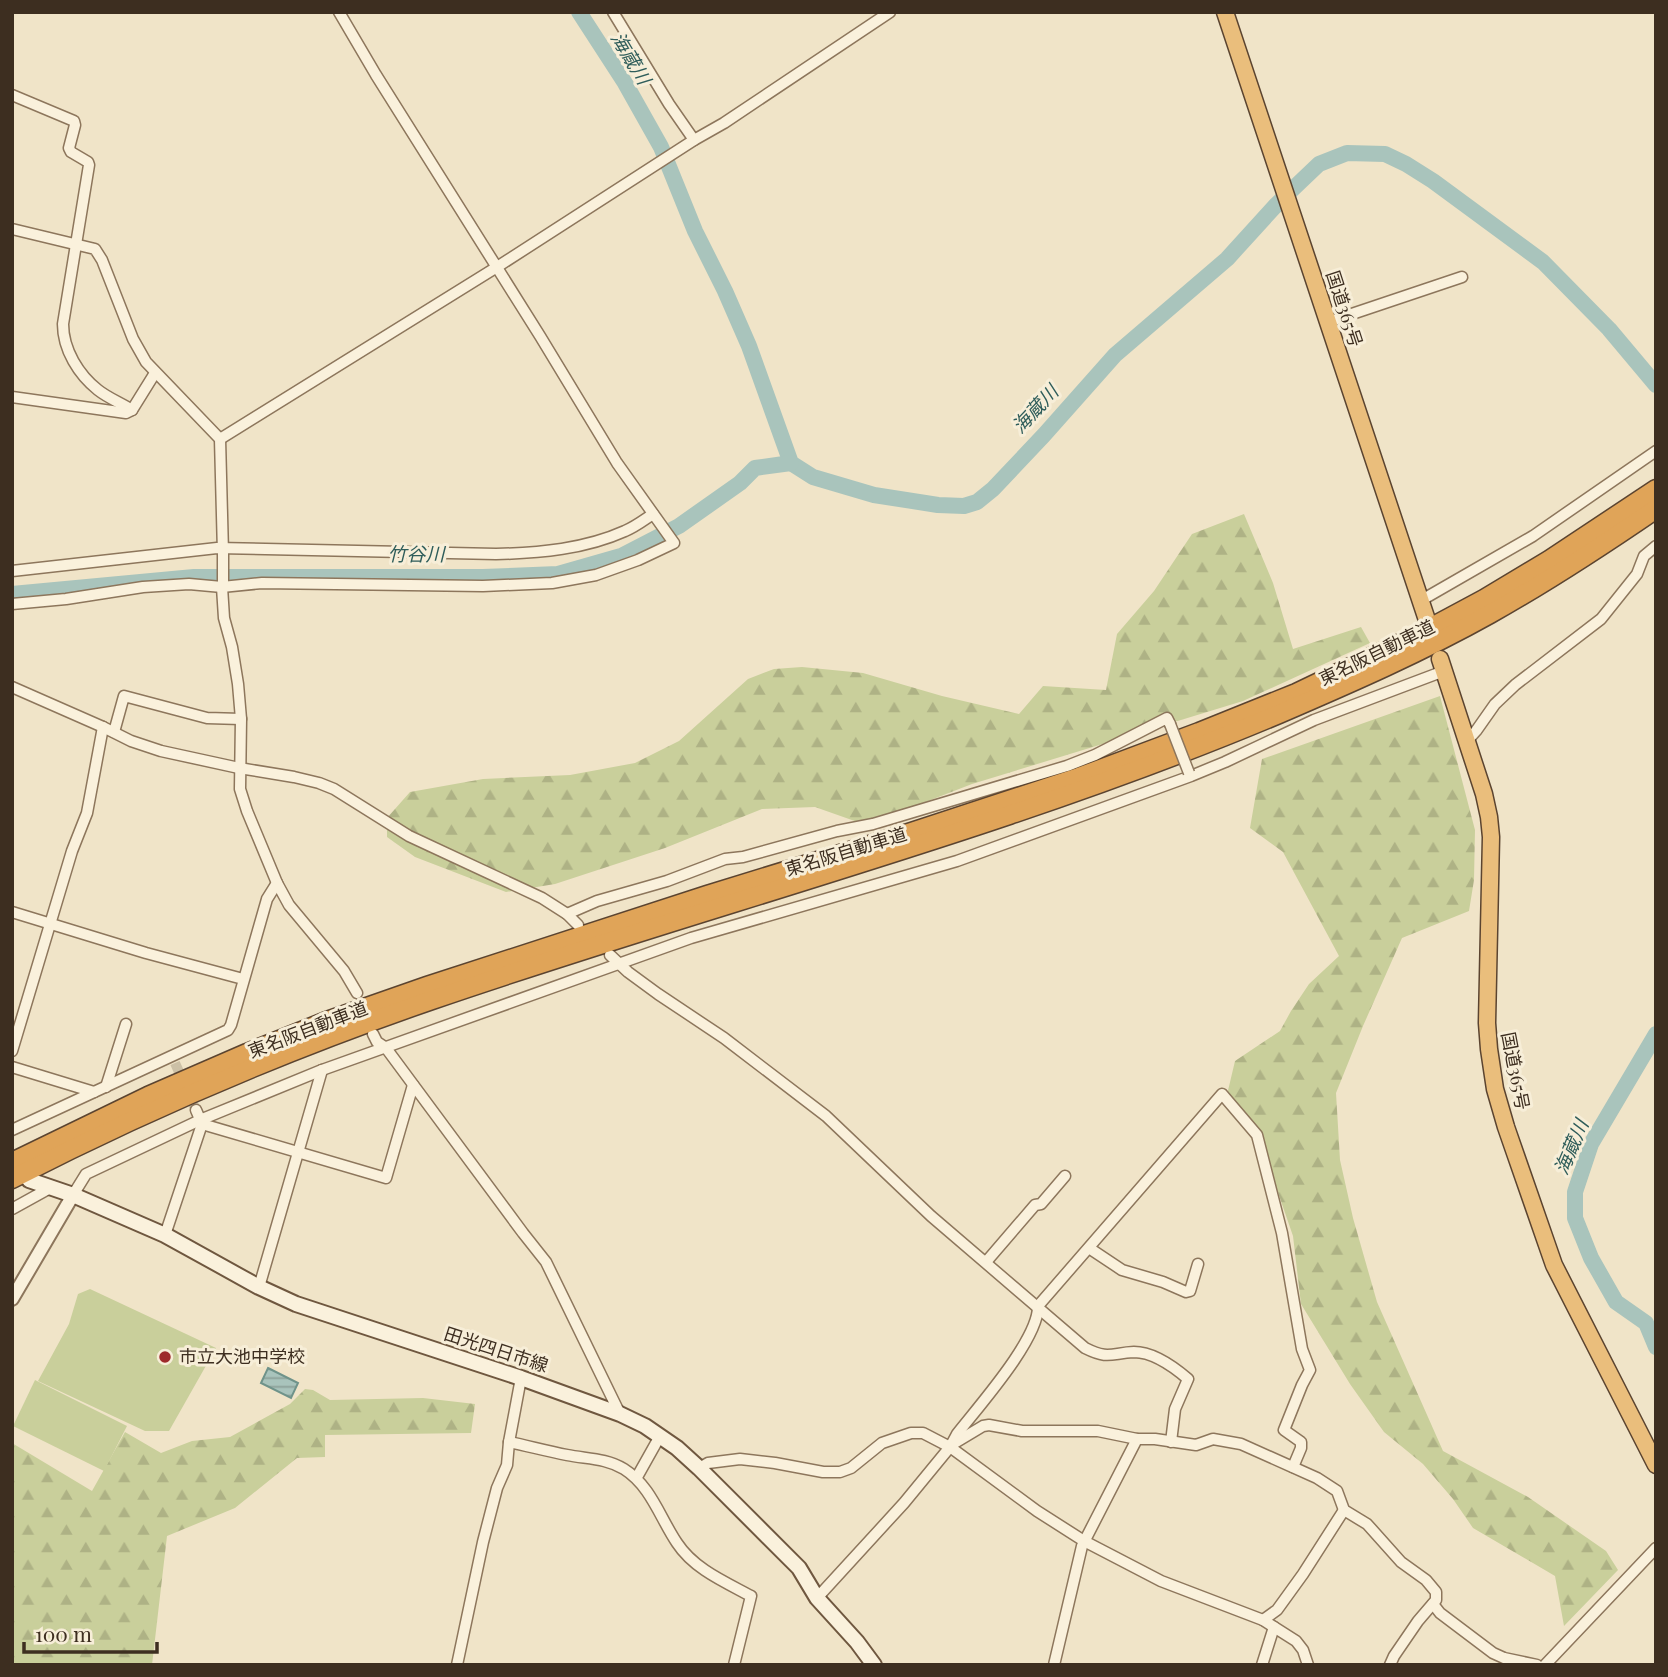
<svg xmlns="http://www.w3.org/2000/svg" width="1668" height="1677" viewBox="0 0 1668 1677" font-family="'Playfair Display','Noto Sans JP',serif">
	<defs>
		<pattern id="forest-firs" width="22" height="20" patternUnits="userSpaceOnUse" patternTransform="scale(1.75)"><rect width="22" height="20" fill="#c9cf9b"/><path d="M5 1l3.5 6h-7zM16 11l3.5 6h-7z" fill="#aeb285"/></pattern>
		<pattern id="water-rules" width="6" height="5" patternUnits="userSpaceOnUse" patternTransform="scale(1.75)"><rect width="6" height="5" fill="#a9c4bc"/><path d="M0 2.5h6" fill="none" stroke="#8ba098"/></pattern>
	</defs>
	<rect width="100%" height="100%" fill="#f0e4c8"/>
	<!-- forest -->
	<g fill="url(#forest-firs)">
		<polygon points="1244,514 1273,583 1293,649 1361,627 1370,643 1243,701 972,784 866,825 815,807 762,809 665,848 555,884 506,892 415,857 387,837 387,818 410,792 483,779 570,775 635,763 679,741 748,679 774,669 802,667 863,673 942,696 1019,714 1043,686 1106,690 1117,634 1154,591 1192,534"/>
		<polygon points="1440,696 1475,830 1474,880 1469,911 1402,938 1363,1026 1336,1093 1340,1160 1353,1218 1377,1302 1443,1451 1528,1497 1606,1551 1618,1570 1564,1626 1555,1576 1473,1528 1453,1499 1423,1464 1384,1432 1350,1384 1301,1304 1293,1236 1262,1146 1226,1099 1235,1061 1280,1031 1291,1011 1309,984 1339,956 1283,852 1250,828 1262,759"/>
		<polygon points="305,1389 313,1390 330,1400 423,1398 475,1404 471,1433 325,1435 325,1457 297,1458 235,1508 167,1536 152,1665 12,1665 12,1443 92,1491 125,1432 161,1453 192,1441 230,1437 290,1404"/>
	</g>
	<!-- pitch -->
	<g fill="#c9cf9b">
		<polygon points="90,1289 216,1348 169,1431 145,1431 38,1381 69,1324 78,1294"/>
		<polygon points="35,1380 127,1426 104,1471 13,1426"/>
	</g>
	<!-- water -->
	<polygon fill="url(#water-rules)" stroke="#6f938a" stroke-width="2" points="268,1368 298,1383 291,1398 261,1383"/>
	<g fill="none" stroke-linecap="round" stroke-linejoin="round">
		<!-- river -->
		<g stroke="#a9c4bc" stroke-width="16">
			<polyline points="579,12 625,83 661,147 695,231 725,291 749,346 791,463 813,477 874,495 938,505 964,506 977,502 993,489 1044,435 1115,355 1227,259 1277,204 1319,164 1347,153 1385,154 1406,164 1433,181 1543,262 1609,329 1656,385"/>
			<polyline points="12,594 194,577 483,577 558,574 621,556 679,526 740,483 755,468 791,463"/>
			<polyline points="1656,1034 1591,1144 1575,1192 1575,1218 1591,1258 1616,1302 1646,1323 1656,1347"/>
		</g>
		<!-- minor-tunnel -->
		<polyline stroke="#ccc0a6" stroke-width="10" stroke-dasharray="10 5" stroke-linecap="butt" points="175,1063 196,1110"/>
		<!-- minor casing -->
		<g stroke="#8d765c" stroke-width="13">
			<g id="minor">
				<polyline points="613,12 669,104 694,140"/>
				<path d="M12,95L74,121L75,125L69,148L71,152L88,162L89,165L63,324C63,350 79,375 98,390C108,398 121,403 132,410"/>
				<polyline points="12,229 95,249 102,260 133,339 146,362 220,439 223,553 223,582 222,587 224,618 232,647 238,684 241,719 240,789 247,811 277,883 289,905 344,971 357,993"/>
				<polyline points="1328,322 1462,277"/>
				<polyline points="12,397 126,413 132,410 155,373"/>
				<polyline points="220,439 497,267 694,140 724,123 890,12"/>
				<path d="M12,571L217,548L496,554C540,553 585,549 625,531C635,527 644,520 653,514"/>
				<polyline points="1420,601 1533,536 1656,451"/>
				<polyline points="12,604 66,599 143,587 189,584 222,587 262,583 483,586 552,583 596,575 638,560 674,543 617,463 540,336 376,75 339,12"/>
				<polyline points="12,687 103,727 131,741 161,751 239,768 294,777 319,783 334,789 409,836 542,898 567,914 578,925"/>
				<polyline points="114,732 124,696 207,718 241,719"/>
				<polyline points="1467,741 1476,731 1495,704 1515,685 1601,619 1637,574 1644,556 1656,546"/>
				<polyline points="12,912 146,953 243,979"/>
				<polyline points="567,914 597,901 667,881 725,859 743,857 837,831 873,824 1067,766 1095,755 1167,718 1170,724"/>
				<path d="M610,955L628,972L658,994L724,1038L826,1116L931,1216L1085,1348C1109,1360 1111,1353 1134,1352C1153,1352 1174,1367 1188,1379L1175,1409L1171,1442"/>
				<polyline points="373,1034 377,1042 386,1048 523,1233 546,1262 620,1414"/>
				<polyline points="12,1051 72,851 87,813 103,727"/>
				<polyline points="12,1067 94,1092"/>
				<polyline points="106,1087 126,1024"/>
				<polyline points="202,1124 386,1178 413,1085"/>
				<polyline points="12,1130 228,1030 231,1025 267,899 277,883"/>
				<polyline points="73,1195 86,1174 200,1120 322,1070 691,938 957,861 1191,776 1225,762 1314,720 1444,671"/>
				<polyline points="12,1209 50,1188"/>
				<polyline points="165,1235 202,1124 196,1110"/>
				<polyline points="1089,1248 1122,1270 1163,1282 1186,1292 1190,1291 1198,1264"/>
				<polyline points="986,1262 1035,1205 1041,1204 1065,1176"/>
				<polyline points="259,1287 322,1070"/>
				<path d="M509,1442C528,1446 547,1451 567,1455C587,1459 606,1458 624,1469C651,1486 660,1518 677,1543C694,1569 725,1582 751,1596L734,1665"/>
				<polyline points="953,1444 983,1426 989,1425 1022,1431 1098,1431 1137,1439"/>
				<polyline points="699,1468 708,1463 740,1459 775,1463 823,1472 840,1472 851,1468 882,1443 911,1433 923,1433 950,1447 1037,1511 1084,1541 1161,1581 1263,1620 1296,1641 1303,1650 1308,1665"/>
				<polyline points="637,1477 660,1436"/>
				<path d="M817,1598L904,1503L950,1447L957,1434C978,1407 1039,1339 1038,1306L1222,1094L1257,1135L1282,1233L1302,1349L1310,1370L1302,1385L1284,1430L1301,1442V1448L1293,1467"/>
				<polyline points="1433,1604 1440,1613 1493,1653 1504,1658 1537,1665"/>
				<polyline points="1263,1620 1277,1610 1303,1574 1344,1510"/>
				<polyline points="457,1665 483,1542 497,1488 507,1465 509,1442 521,1378"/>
				<polyline points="1054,1665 1082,1546 1137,1439 1155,1439 1196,1445 1213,1439 1241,1444 1317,1478 1337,1491 1344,1510 1367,1524 1401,1562 1426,1580 1436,1592 1436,1600 1418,1621 1394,1656 1390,1665"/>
				<polyline points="1262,1665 1274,1627"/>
				<polyline points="1545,1665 1656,1548"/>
			</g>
		</g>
		<!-- tertiary casing -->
		<g stroke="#8d765c" stroke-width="16">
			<polyline id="tertiary" points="12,1299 73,1195"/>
		</g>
		<!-- secondary casing -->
		<g stroke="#6f573f" stroke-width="18">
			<polyline id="secondary" points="29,1180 73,1195 165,1235 259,1287 296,1304 521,1378 620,1414 645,1426 677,1448 699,1468 799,1568 817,1598 857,1642 874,1665"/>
		</g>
		<!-- trunk casing -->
		<g stroke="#5b4430" stroke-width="19">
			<g id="trunk">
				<polyline points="1225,12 1426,617"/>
				<polyline points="1440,659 1484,794 1489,817 1491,837 1487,1023 1489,1049 1495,1089 1506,1127 1554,1265 1656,1465"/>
			</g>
		</g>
		<!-- motorway casing -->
		<g stroke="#5b4430" stroke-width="21">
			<g id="motorway">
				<polyline points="12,1162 148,1096 247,1053 324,1022 427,986 707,895 902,835 1079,777 1199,732 1296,693 1415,636 1484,599 1549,560 1656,489"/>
				<path d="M12,1179C148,1109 287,1050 432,1000C714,903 1004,830 1279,714C1351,683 1422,652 1490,614C1547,582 1602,546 1656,509"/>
			</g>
		</g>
		<!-- minor -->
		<use href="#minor" stroke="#faf1dc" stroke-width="10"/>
		<!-- tertiary -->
		<use href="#tertiary" stroke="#faf1dc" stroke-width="12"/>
		<!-- secondary -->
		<use href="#secondary" stroke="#faf1dc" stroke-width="14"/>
		<!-- trunk -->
		<use href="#trunk" stroke="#eabe7c" stroke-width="16"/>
		<!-- motorway -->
		<use href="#motorway" stroke="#e0a458" stroke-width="18"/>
		<!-- minor-bridge casing -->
		<g stroke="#8d765c" stroke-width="13" stroke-linecap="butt">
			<polyline id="minor-bridge" points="1170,724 1189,773"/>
		</g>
		<!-- minor-bridge -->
		<use href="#minor-bridge" stroke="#faf1dc" stroke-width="10"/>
	</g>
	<!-- markers -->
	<circle fill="#9e2a2b" stroke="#f7eed8" stroke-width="2.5" cx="165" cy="1357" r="7"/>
	<g text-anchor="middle" stroke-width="6" stroke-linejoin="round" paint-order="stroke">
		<!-- street labels -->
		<g font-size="18" fill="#3d2e20" stroke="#f7eed8">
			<text transform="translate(1344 309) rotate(72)" y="6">国道365号</text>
			<text transform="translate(1377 653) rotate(-26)" y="6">東名阪自動車道</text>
			<text transform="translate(846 852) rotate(-17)" y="6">東名阪自動車道</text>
			<text transform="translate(308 1030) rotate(-21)" y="6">東名阪自動車道</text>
			<text transform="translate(1515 1071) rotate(79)" y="6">国道365号</text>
			<text transform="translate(496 1350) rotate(18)" y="6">田光四日市線</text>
		</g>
		<!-- poi labels -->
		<g font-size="18" fill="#3d2e20" stroke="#f7eed8" text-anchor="start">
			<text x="179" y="1363">市立大池中学校</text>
		</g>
		<!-- water labels -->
		<g font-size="19" font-style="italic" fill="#2f5d5a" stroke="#f7eed8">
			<text transform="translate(631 58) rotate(59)" y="7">海蔵川</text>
			<text transform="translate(1035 409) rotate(-47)" y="7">海蔵川</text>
			<text x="416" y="561">竹谷川</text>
			<text transform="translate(1571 1147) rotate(-67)" y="7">海蔵川</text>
		</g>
	</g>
	<!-- border -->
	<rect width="1668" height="1677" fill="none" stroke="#3d2e20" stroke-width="28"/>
	<!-- scale -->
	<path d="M24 1642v10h133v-10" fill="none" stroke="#3d2e20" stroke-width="3.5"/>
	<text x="35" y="1642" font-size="21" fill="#3d2e20" stroke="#f7eed8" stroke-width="5" paint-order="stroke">100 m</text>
</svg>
